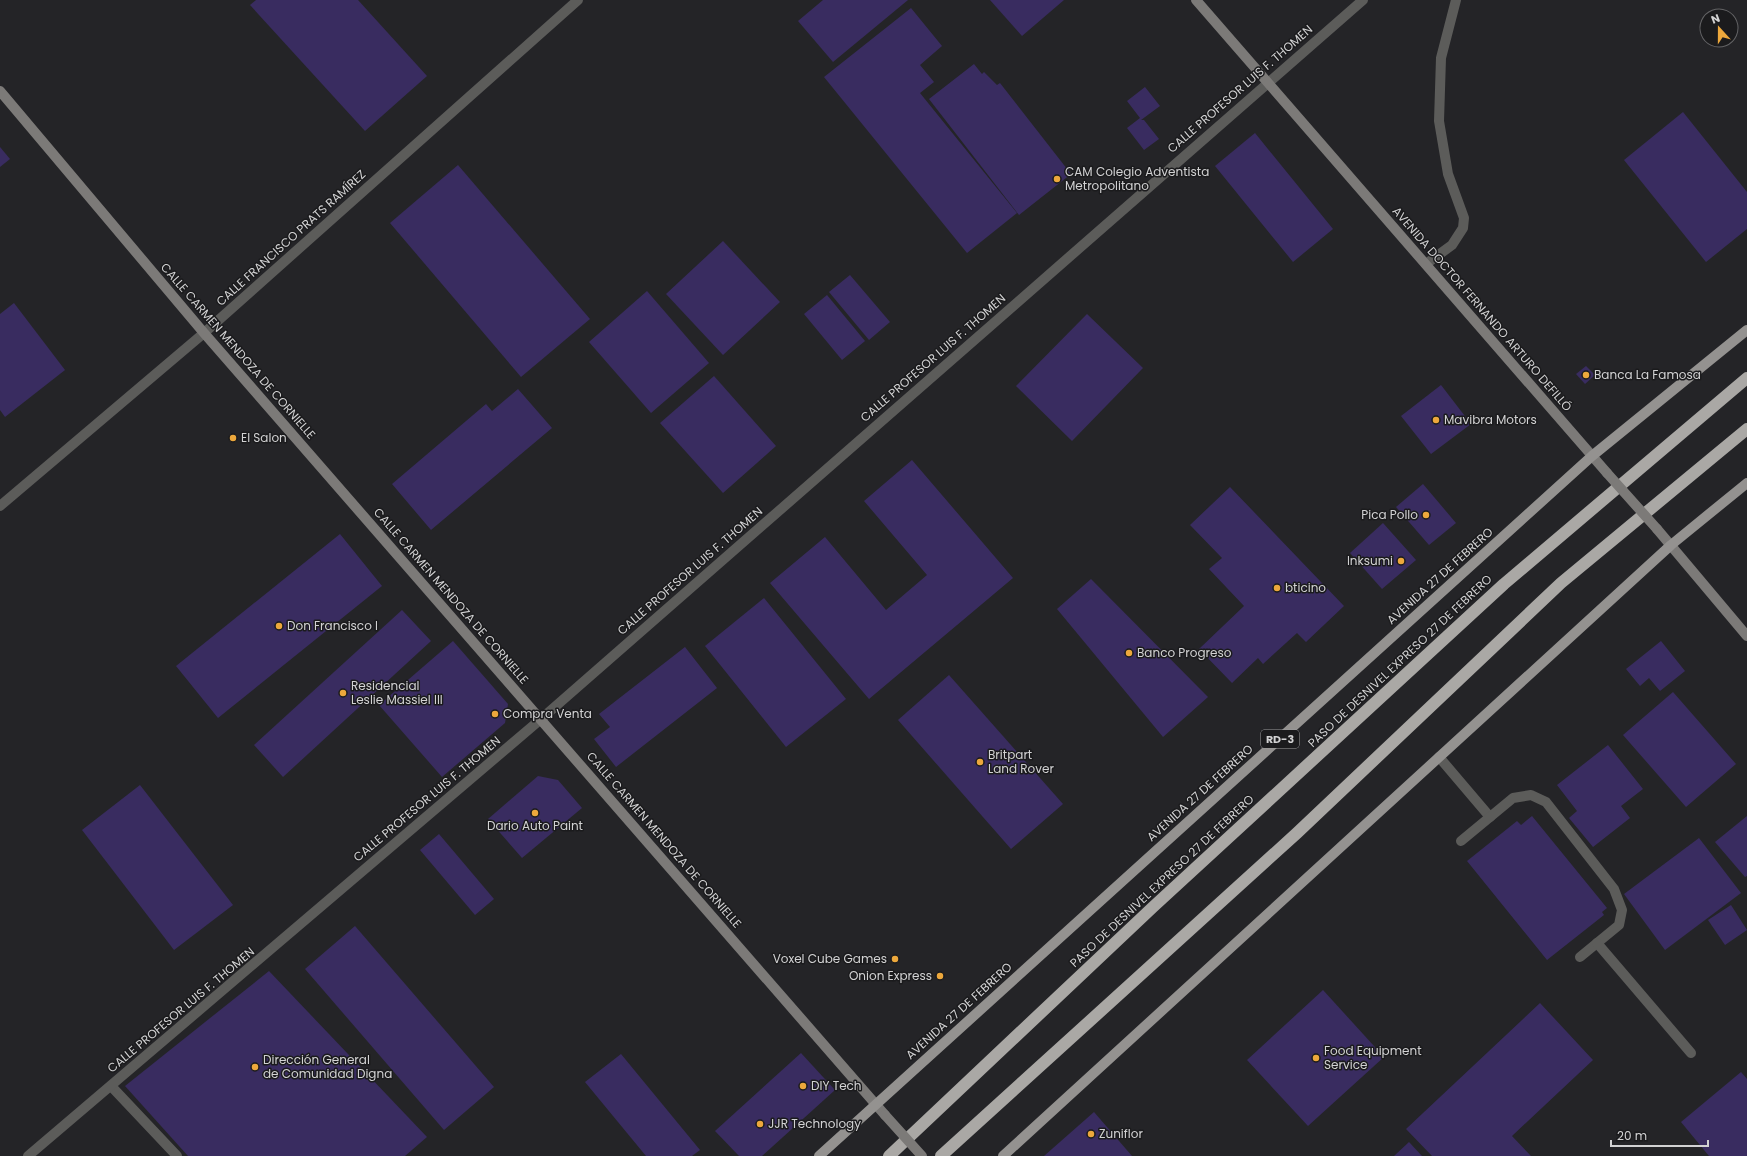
<svg xmlns="http://www.w3.org/2000/svg" width="1747" height="1156" viewBox="0 0 1747 1156" font-family="Poppins,sans-serif">
	<rect width="100%" height="100%" fill="#242427"/>
	<!-- building -->
	<g fill="#392c60">
		<polygon points="256,0 358,0 427,76 365,131 250,5"/>
		<polygon points="823,0 908,0 833,62 798,21"/>
		<polygon points="990,0 1064,0 1022,36"/>
		<polygon points="911,8 942,46 920,65 934,82 920,93 1017,213 967,253 824,77"/>
		<polygon points="974,64 982,74 984,72 997,85 1000,83 1071,174 1019,215 929,99"/>
		<polygon points="1145,87 1160,106 1141,120 1144,120 1159,139 1144,150 1127,128 1140,118 1127,101"/>
		<polygon points="1683,112 1747,192 1747,229 1706,262 1624,160"/>
		<polygon points="1255,133 1333,229 1293,262 1215,166"/>
		<polygon points="0,147 10,159 0,167"/>
		<polygon points="458,165 590,319 521,377 390,223"/>
		<polygon points="723,241 780,302 723,355 666,294"/>
		<polygon points="850,275 890,322 869,340 829,292"/>
		<polygon points="647,291 709,363 651,413 589,342"/>
		<polygon points="827,295 865,341 842,360 804,314"/>
		<polygon points="14,303 65,370 5,417 0,410 0,314"/>
		<polygon points="1087,314 1143,368 1072,441 1016,386"/>
		<polygon points="1586,366 1595,375 1585,384 1576,374"/>
		<polygon points="714,376 776,446 723,493 660,423"/>
		<polygon points="1441,385 1471,424 1431,454 1401,416"/>
		<polygon points="518,389 552,428 431,530 392,484 486,404 492,411"/>
		<polygon points="912,460 1013,578 869,699 770,583 825,537 886,610 927,575 864,501"/>
		<polygon points="1423,484 1456,523 1429,545 1396,507"/>
		<polygon points="1230,487 1344,606 1306,642 1297,633 1263,664 1258,658 1232,683 1199,649 1244,606 1209,569 1222,558 1190,525"/>
		<polygon points="1383,523 1416,560 1382,589 1350,553"/>
		<polygon points="340,534 382,586 218,718 176,666"/>
		<polygon points="1091,579 1208,697 1163,737 1057,609"/>
		<polygon points="764,598 846,699 786,747 705,646"/>
		<polygon points="402,610 431,641 283,777 254,745"/>
		<polygon points="453,641 508,704 505,723 442,777 379,705"/>
		<polygon points="1661,641 1685,671 1660,691 1649,678 1640,686 1626,669"/>
		<polygon points="685,647 717,688 616,767 594,739 610,727 599,714"/>
		<polygon points="949,675 1063,804 1011,849 898,720"/>
		<polygon points="1673,692 1736,764 1686,807 1623,735"/>
		<polygon points="1608,745 1643,789 1621,806 1630,818 1593,847 1569,818 1577,811 1557,785"/>
		<polygon points="538,776 558,780 582,808 522,858 488,819"/>
		<polygon points="140,785 233,905 174,950 82,830"/>
		<polygon points="1532,816 1607,908 1602,912 1604,915 1547,960 1467,861 1517,821 1521,825"/>
		<polygon points="1747,816 1747,876 1745,877 1715,842"/>
		<polygon points="439,834 494,899 475,915 420,850"/>
		<polygon points="1699,838 1741,893 1665,950 1624,894"/>
		<polygon points="1731,905 1747,930 1725,945 1708,920"/>
		<polygon points="355,926 494,1087 444,1130 305,969"/>
		<polygon points="269,971 427,1137 405,1156 188,1156 125,1086"/>
		<polygon points="1323,990 1384,1057 1308,1126 1247,1060"/>
		<polygon points="1540,1003 1593,1060 1512,1136 1531,1156 1432,1156 1406,1129"/>
		<polygon points="801,1053 835,1090 762,1156 739,1156 715,1131"/>
		<polygon points="621,1054 700,1150 692,1156 646,1156 585,1082"/>
		<polygon points="1741,1072 1747,1079 1747,1156 1709,1156 1681,1122"/>
		<polygon points="1094,1112 1132,1156 1044,1156"/>
		<polygon points="1409,1142 1422,1156 1394,1156"/>
	</g>
	<g fill="none" stroke-linecap="round" stroke-linejoin="round">
		<!-- lane -->
		<g stroke="#5c5c5a" stroke-width="10">
			<polyline points="1426,264 1452,245 1463,228 1464,218 1448,174 1439,121 1441,58 1456,0"/>
			<polyline points="1439,757 1490,817"/>
			<polyline points="1461,841 1513,798 1531,795 1546,802 1614,889 1622,910 1619,925 1580,957"/>
			<polyline points="1597,943 1691,1053"/>
		</g>
		<!-- street -->
		<g stroke="#5c5c5a" stroke-width="10">
			<polyline points="0,506 204,333 578,0"/>
			<polyline points="111,1086 177,1156"/>
			<polyline points="28,1156 541,719 1363,0"/>
		</g>
		<!-- secondary -->
		<g stroke="#7c7a78" stroke-width="10">
			<polyline points="1196,0 1607,473"/>
			<polyline points="0,91 204,333 885,1115"/>
			<polyline points="1657,529 1747,636"/>
		</g>
		<!-- primary -->
		<g stroke="#949290" stroke-width="10">
			<polyline points="819,1156 1592,456 1747,330"/>
			<polyline points="1003,1156 1671,545 1747,483"/>
		</g>
		<!-- highway -->
		<g stroke="#aaa8a5" stroke-width="12">
			<polyline points="889,1156 1153,907 1504,584 1747,378"/>
			<polyline points="941,1156 1297,833 1561,583 1747,429"/>
		</g>
		<!-- secondary-bridge -->
		<g stroke="#7c7a78" stroke-width="10">
			<polyline points="1607,473 1657,529"/>
			<polyline points="885,1115 922,1156"/>
		</g>
	</g>
	<!-- markers -->
	<g fill="#eda83c" stroke="#1b1b1d" stroke-width="1.5">
		<circle cx="1057" cy="179" r="4"/>
		<circle cx="1586" cy="375" r="4"/>
		<circle cx="1436" cy="420" r="4"/>
		<circle cx="233" cy="438" r="4"/>
		<circle cx="1426" cy="515" r="4"/>
		<circle cx="1401" cy="561" r="4"/>
		<circle cx="1277" cy="588" r="4"/>
		<circle cx="279" cy="626" r="4"/>
		<circle cx="1129" cy="653" r="4"/>
		<circle cx="343" cy="693" r="4"/>
		<circle cx="495" cy="714" r="4"/>
		<circle cx="980" cy="762" r="4"/>
		<circle cx="535" cy="813" r="4"/>
		<circle cx="895" cy="959" r="4"/>
		<circle cx="940" cy="976" r="4"/>
		<circle cx="1316" cy="1058" r="4"/>
		<circle cx="255" cy="1067" r="4"/>
		<circle cx="803" cy="1086" r="4"/>
		<circle cx="760" cy="1124" r="4"/>
		<circle cx="1091" cy="1134" r="4"/>
	</g>
	<g text-anchor="middle" stroke-width="3" stroke-linejoin="round" paint-order="stroke">
		<!-- shield labels -->
		<rect fill="#1b1b1d" stroke="#9b9b9c" stroke-width="1" x="1261" y="730" width="38" height="18" rx="3"/>
		<g font-size="11" font-weight="bold" fill="#d2d2d3">
			<text x="1280" y="743">RD-3</text>
		</g>
		<!-- street labels -->
		<g font-size="12" fill="#d2d2d3" stroke="#1b1b1d">
			<text transform="translate(1240 89) rotate(-41)" y="4">CALLE PROFESOR LUIS F. THOMEN</text>
			<text transform="translate(291 238) rotate(-42)" y="4">CALLE FRANCISCO PRATS RAMÍREZ</text>
			<text transform="translate(1482 309) rotate(49)" y="4">AVENIDA DOCTOR FERNANDO ARTURO DEFILLÓ</text>
			<text transform="translate(238 351) rotate(49)" y="4">CALLE CARMEN MENDOZA DE CORNIELLE</text>
			<text transform="translate(933 358) rotate(-41)" y="4">CALLE PROFESOR LUIS F. THOMEN</text>
			<text transform="translate(690 571) rotate(-41)" y="4">CALLE PROFESOR LUIS F. THOMEN</text>
			<text transform="translate(1440 576) rotate(-42)" y="4">AVENIDA 27 DE FEBRERO</text>
			<text transform="translate(451 596) rotate(49)" y="4">CALLE CARMEN MENDOZA DE CORNIELLE</text>
			<text transform="translate(1400 661) rotate(-43)" y="4">PASO DE DESNIVEL EXPRESO 27 DE FEBRERO</text>
			<text transform="translate(1200 793) rotate(-42)" y="4">AVENIDA 27 DE FEBRERO</text>
			<text transform="translate(427 799) rotate(-40)" y="4">CALLE PROFESOR LUIS F. THOMEN</text>
			<text transform="translate(664 840) rotate(49)" y="4">CALLE CARMEN MENDOZA DE CORNIELLE</text>
			<text transform="translate(1162 881) rotate(-43)" y="4">PASO DE DESNIVEL EXPRESO 27 DE FEBRERO</text>
			<text transform="translate(181 1010) rotate(-40)" y="4">CALLE PROFESOR LUIS F. THOMEN</text>
			<text transform="translate(959 1011) rotate(-42)" y="4">AVENIDA 27 DE FEBRERO</text>
		</g>
		<!-- poi labels -->
		<g font-size="12" fill="#d2d2d3" stroke="#1b1b1d" text-anchor="start">
			<text x="1065" y="176">CAM Colegio Adventista<tspan x="1065" dy="14">Metropolitano</tspan></text>
			<text x="1594" y="379">Banca La Famosa</text>
			<text x="1444" y="424">Mavibra Motors</text>
			<text x="241" y="442">El Salon</text>
			<text x="1418" y="519" text-anchor="end">Pica Pollo</text>
			<text x="1393" y="565" text-anchor="end">Inksumi</text>
			<text x="1285" y="592">bticino</text>
			<text x="287" y="630">Don Francisco I</text>
			<text x="1137" y="657">Banco Progreso</text>
			<text x="351" y="690">Residencial<tspan x="351" dy="14">Leslie Massiel III</tspan></text>
			<text x="503" y="718">Compra Venta</text>
			<text x="988" y="759">Britpart<tspan x="988" dy="14">Land Rover</tspan></text>
			<text x="535" y="830" text-anchor="middle">Dario Auto Paint</text>
			<text x="887" y="963" text-anchor="end">Voxel Cube Games</text>
			<text x="932" y="980" text-anchor="end">Onion Express</text>
			<text x="1324" y="1055">Food Equipment<tspan x="1324" dy="14">Service</tspan></text>
			<text x="263" y="1064">Dirección General<tspan x="263" dy="14">de Comunidad Digna</tspan></text>
			<text x="811" y="1090">DIY Tech</text>
			<text x="768" y="1128">JJR Technology</text>
			<text x="1099" y="1138">Zuniflor</text>
		</g>
	</g>
	<!-- north arrow -->
	<g transform="translate(1719 28) rotate(339)"><circle r="19" fill="#1b1b1d" stroke="#646466"/>
	<path d="M0-3L7 15L0 10L-7 15Z" fill="#eda83c"/>
	<text y="-6" font-size="11" font-weight="bold" text-anchor="middle" fill="#d2d2d3">N</text>
	</g>
	<!-- scale -->
	<path d="M1611 1140v6h97v-6" fill="none" stroke="#d2d2d3" stroke-width="2"/>
	<text x="1617" y="1140" font-size="12" fill="#d2d2d3" stroke="#1b1b1d" stroke-width="3" paint-order="stroke">20 m</text>
</svg>
